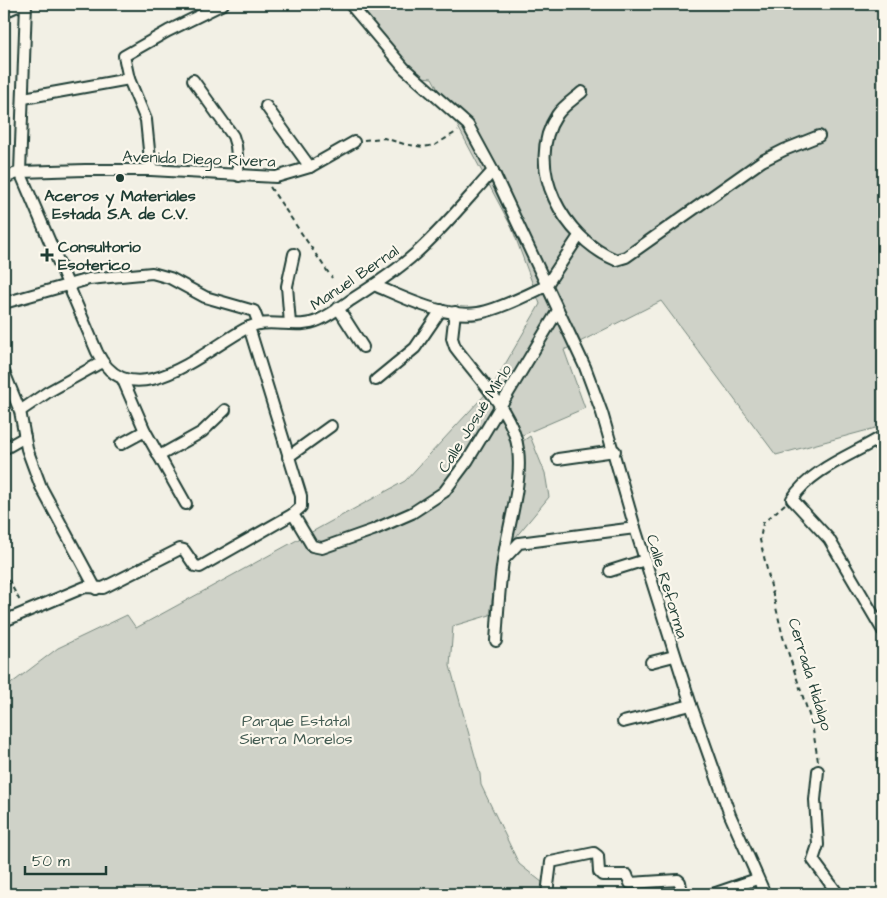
<svg xmlns="http://www.w3.org/2000/svg" width="887" height="898" viewBox="0 0 887 898" font-family="'Architects Daughter',sans-serif">
	<rect width="100%" height="100%" fill="#f2f0e5"/>
	<filter id="ink" filterUnits="userSpaceOnUse"><feTurbulence type="fractalNoise" baseFrequency=".02" numOctaves="2"/><feDisplacementMap in="SourceGraphic" scale="10" xChannelSelector="R" yChannelSelector="G"/><feConvolveMatrix kernelMatrix="1 2 1 2 8 2 1 2 1" color-interpolation-filters="sRGB"/></filter>
	<g filter="url(#ink)">
		<!-- green -->
		<polygon fill="#cfd2c8" stroke="#77887e" points="350,4 883,4 883,426 776,455 661,301 564,350 585,408 513,439 513,448 530,436 545,473 549,497 505,550 498,555 490,615 453,626 450,666 480,774 481,785 519,864 557,894 4,894 4,689 58,648 127,615 136,628 405,481 492,387 540,304 512,228 432,78 411,76"/>
		<g fill="none" stroke-linecap="round" stroke-linejoin="round">
			<!-- minor casing -->
			<g stroke="#1f3d34" stroke-width="14">
				<g id="minor">
					<path d="M26,4L20,172L97,352C130,419 204,351 245,329C268,316 296,331 319,320C330,315 341,307 351,300C373,286 396,271 415,254C443,229 468,198 493,171"/>
					<polyline points="350,4 404,68 468,125 493,171 585,367 602,413 635,528 691,705 730,815 765,894"/>
					<polyline points="4,12 22,4"/>
					<polyline points="193,80 233,136 236,146 239,176"/>
					<path d="M582,92C574,99 563,106 557,115C523,166 564,239 616,260L626,257L762,161L784,150L819,136"/>
					<polyline points="24,98 129,79"/>
					<polyline points="266,106 310,167"/>
					<polyline points="151,170 146,120 129,79 124,56 168,31 223,4"/>
					<polyline points="4,178 20,172 85,170 151,170 276,177 310,167 354,142"/>
					<path d="M374,285C405,298 443,318 478,313C498,310 527,295 546,286"/>
					<polyline points="546,286 579,236"/>
					<polyline points="4,303 89,279 152,273 170,278 205,297 254,311 259,324"/>
					<polyline points="338,308 363,347"/>
					<path d="M455,312L452,338L455,347C474,373 506,405 515,436C527,473 508,523 503,561C499,587 498,614 496,641"/>
					<polyline points="290,324 287,286 294,254"/>
					<polyline points="249,327 301,496 301,507 293,514 312,546 322,548 373,530 412,513 444,492 468,460 557,312"/>
					<polyline points="4,372 20,411 27,449 41,487 96,589"/>
					<polyline points="123,380 145,431 186,504"/>
					<polyline points="376,380 415,348 441,310"/>
					<polyline points="20,411 48,392 102,362"/>
					<path d="M883,436C853,455 812,468 792,499L829,539L883,631"/>
					<polyline points="121,444 145,431"/>
					<polyline points="4,449 25,437"/>
					<polyline points="159,456 202,432 225,410"/>
					<polyline points="288,457 331,426"/>
					<polyline points="558,459 615,451"/>
					<polyline points="503,560 519,543 635,528"/>
					<polyline points="610,571 645,560"/>
					<polyline points="4,621 85,587 103,588 180,549 184,550 195,566 200,567 293,514"/>
					<polyline points="651,662 674,656"/>
					<polyline points="623,722 691,705"/>
					<polyline points="818,771 815,800 818,845 813,860 838,894"/>
					<polyline points="547,894 551,862 594,853 598,856 599,872 602,875 627,875 630,883 678,880 680,882 682,894"/>
					<polyline points="713,894 757,879"/>
				</g>
			</g>
			<!-- path -->
			<g stroke="#1f3d34" stroke-width="2" stroke-dasharray="5 4" stroke-linecap="butt">
				<polyline points="364,140 384,138 404,144 423,147 435,145 458,131"/>
				<polyline points="270,187 332,278"/>
				<polyline points="785,504 763,523 760,540 783,637 812,724 818,761"/>
				<polyline points="4,572 21,603"/>
			</g>
			<!-- minor -->
			<use href="#minor" stroke="#fbf7ec" stroke-width="10"/>
		</g>
	</g>
	<!-- markers -->
	<g fill="#1f3d34" stroke="#fbf7ec" stroke-width="2">
		<circle cx="120" cy="178" r="5"/>
		<path d="M44.5 247.5h5v5h5v5h-5v5h-5v-5h-5v-5h5z"/>
	</g>
	<g text-anchor="middle" stroke-width="4.5" stroke-linejoin="round" paint-order="stroke">
		<!-- street labels -->
		<g font-size="16" fill="#1f3d34" stroke="#fbf7ec">
			<text transform="translate(199 158) rotate(2)" y="6">Avenida Diego Rivera</text>
			<text transform="translate(354 277) rotate(-34)" y="6">Manuel Bernal</text>
			<text transform="translate(474 418) rotate(-58)" y="6">Calle Josué Mirlo</text>
			<text transform="translate(668 586) rotate(73)" y="6">Calle Reforma</text>
			<text transform="translate(811 674) rotate(73)" y="6">Cerrada Hidalgo</text>
		</g>
		<!-- poi labels -->
		<g font-size="16" font-weight="bold" fill="#1f3d34" stroke="#fbf7ec">
			<text x="120" y="201">Aceros y Materiales<tspan x="120" dy="18">Estada S.A. de C.V.</tspan></text>
			<text x="58" y="252" text-anchor="start">Consultorio<tspan x="58" dy="18">Esoterico</tspan></text>
		</g>
		<!-- park labels -->
		<g font-size="16" fill="#425b52" stroke="#fbf7ec">
			<text x="296" y="726">Parque Estatal<tspan x="296" dy="18">Sierra Morelos</tspan></text>
		</g>
	</g>
	<!-- margin -->
	<rect width="887" height="898" fill="none" stroke="#fbf7ec" stroke-width="20"/>
	<rect x="10" y="10" width="867" height="878" fill="none" stroke="#1f3d34" stroke-width="2" filter="url(#ink)"/>
	<!-- scale -->
	<path d="M25 866v8h81v-8" fill="none" stroke="#1f3d34" stroke-width="2.5"/>
	<text x="32" y="866" font-size="15" fill="#1f3d34" stroke="#fbf7ec" stroke-width="4" paint-order="stroke">50 m</text>
</svg>
